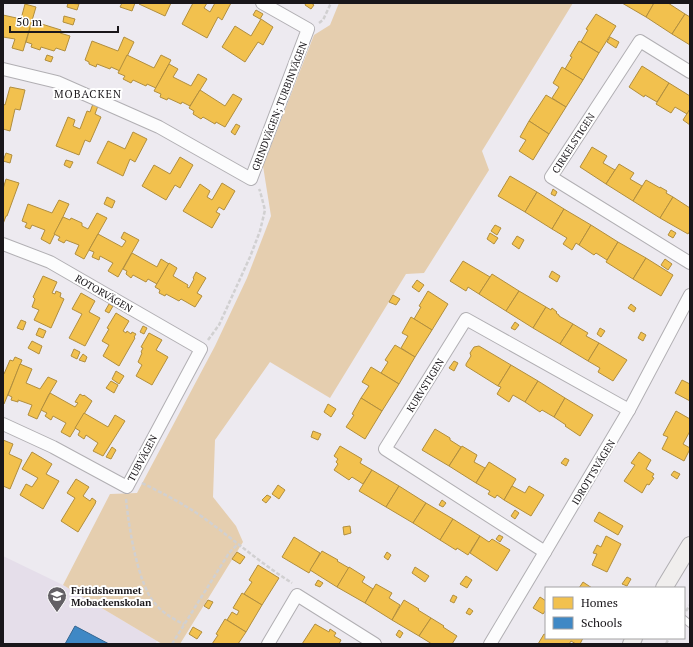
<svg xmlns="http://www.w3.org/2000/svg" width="693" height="647" viewBox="0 0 693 647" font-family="'PT Serif',serif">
	<rect width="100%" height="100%" fill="#edeaf0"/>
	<!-- built -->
	<polygon fill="#e5deea" points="3,556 63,585 157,641 155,644 3,644"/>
	<!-- green -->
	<polygon fill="#e5ceaf" points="339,3 573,3 482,151 489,170 424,273 406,274 330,398 270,362 215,440 213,497 236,526 243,542 180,644 162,644 63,585 110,494 137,493 215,346 247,278 271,216 263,166 314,35 330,25"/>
	<!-- homes -->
	<g fill="#f2c14e" stroke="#b18e3e">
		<polygon points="68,3 79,4 77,10 67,7"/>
		<polygon points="122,3 135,3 132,11 120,7"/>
		<polygon points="139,3 171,3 165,16 139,4"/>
		<polygon points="193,3 207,3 204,8 210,12 215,3 231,3 222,20 218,17 207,38 182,24"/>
		<polygon points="306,3 311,3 314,5 311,9 305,5"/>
		<polygon points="622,3 654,3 646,17"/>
		<polygon points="654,3 668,3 685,14 672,34 646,17"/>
		<polygon points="25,4 36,7 23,51 12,48 15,39 3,37 3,15 21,19"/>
		<polygon points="256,10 263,14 260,19 253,15"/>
		<polygon points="596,14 616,26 599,53 581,42 588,30 586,29"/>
		<polygon points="685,14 690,17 690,45 672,34"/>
		<polygon points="64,16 75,19 73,25 63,22"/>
		<polygon points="261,19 273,27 263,45 258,42 245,62 222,47 235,26 251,36"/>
		<polygon points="32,21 61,30 60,33 70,36 65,51 56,48 54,51 41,47 40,50 31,47 32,44 26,42"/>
		<polygon points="124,37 134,42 120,71 111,67 110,69 97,64 96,67 89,64 89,62 85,60 92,41 118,51"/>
		<polygon points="610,37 619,42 616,48 607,42"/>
		<polygon points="579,41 599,53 583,80 565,69 572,57 570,56"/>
		<polygon points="47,55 53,57 51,62 45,60"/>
		<polygon points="127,55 154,68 161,55 171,60 156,88 147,84 146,86 133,80 131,83 123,79 125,76 118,73"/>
		<polygon points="169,64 178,69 173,77 191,86 198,74 207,79 190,106 182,102 181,104 168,98 167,100 160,97 161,94 154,91"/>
		<polygon points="642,66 669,83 657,102 645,95 644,97 629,87"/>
		<polygon points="562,67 583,80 566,107 552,98 559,87 553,83"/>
		<polygon points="669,83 690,96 690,109 687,114 675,107 671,113 656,104"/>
		<polygon points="10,87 25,90 20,110 15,109 10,131 3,129 3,104 5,105"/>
		<polygon points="200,90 225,106 233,94 242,99 225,127 216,122 215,124 203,117 201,119 193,114 194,111 189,108"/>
		<polygon points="546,95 566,107 549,134 529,121"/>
		<polygon points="94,101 99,103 95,114 101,117 90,142 85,140 79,155 56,146 68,117 75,120 73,126 80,129 87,111 90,112"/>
		<polygon points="690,109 690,125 683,120"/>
		<polygon points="529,121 549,134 533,160 519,151 526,140 520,137"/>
		<polygon points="236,124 240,126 235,135 231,132"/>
		<polygon points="133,132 147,139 135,162 130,159 123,176 97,163 108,141 125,149"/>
		<polygon points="592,147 607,156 603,163 615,170 606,184 580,167"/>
		<polygon points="6,153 12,155 10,163 3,161"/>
		<polygon points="180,157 193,165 180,188 175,185 166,200 142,186 154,165 170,174"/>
		<polygon points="66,160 73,162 70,168 64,165"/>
		<polygon points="619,164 634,173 630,179 642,186 633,201 606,184"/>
		<polygon points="510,176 537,192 525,212 498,196"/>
		<polygon points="6,179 19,183 7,216 6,216 3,224 3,189"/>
		<polygon points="646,180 660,188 660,187 667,191 666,193 673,197 660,218 633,201"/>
		<polygon points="222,183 235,191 224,210 219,207 216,212 220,214 212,228 183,211 200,184 210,191 207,197 212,200"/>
		<polygon points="553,189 557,192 555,196 551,194"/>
		<polygon points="537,192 564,209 552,229 525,212"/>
		<polygon points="107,197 115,201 112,208 104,204"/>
		<polygon points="673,197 690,208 690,231 688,234 660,218"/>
		<polygon points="59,200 69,204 50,244 41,239 45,230 32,225 30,229 25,227 27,223 22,221 28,204 52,213"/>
		<polygon points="564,209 591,225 579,245 576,243 572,250 563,244 567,238 552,229"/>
		<polygon points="97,213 107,218 84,259 75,254 79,245 66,240 64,243 58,240 60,237 54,234 63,217 70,220 71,218 82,223 82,226 88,229"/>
		<polygon points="495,225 501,228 497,235 491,231"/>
		<polygon points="591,225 618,242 607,260 596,253 594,255 579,245"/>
		<polygon points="671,230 676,233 673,238 668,235"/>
		<polygon points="124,232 139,240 118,277 108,271 113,263 100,256 99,260 92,257 94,252 89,250 98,234 122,247 126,241 121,238"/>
		<polygon points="490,233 498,238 494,244 487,239"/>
		<polygon points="517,236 524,240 519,249 512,244"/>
		<polygon points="618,242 646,258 633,279 606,262"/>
		<polygon points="132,253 157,267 161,259 169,264 157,284 148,279 146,282 133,275 131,278 126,274 127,271 123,269"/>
		<polygon points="646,258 673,275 661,296 633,279"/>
		<polygon points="665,259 672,264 668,270 661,265"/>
		<polygon points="463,261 490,277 479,294 468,287 466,291 450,281"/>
		<polygon points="169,263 177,268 173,276 188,285 187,287 189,288 194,279 193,278 196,272 206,278 197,293 202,296 195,307 181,299 179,301 166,294 165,296 159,293 160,290 155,287"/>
		<polygon points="552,271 560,276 557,282 549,277"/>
		<polygon points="492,274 519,291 506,311 479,294"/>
		<polygon points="43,276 57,282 52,293 55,294 56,291 61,293 60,297 64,299 51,328 34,320 39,310 32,307 35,299 33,297"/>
		<polygon points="417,280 424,285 419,292 412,287"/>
		<polygon points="428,291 448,304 432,330 414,319 421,307 419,306"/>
		<polygon points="519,291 546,307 533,328 506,311"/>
		<polygon points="81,293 95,301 89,312 100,318 85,346 69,338 82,314 72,309"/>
		<polygon points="393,295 400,299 396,305 389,302"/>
		<polygon points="109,304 113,306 109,313 105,311"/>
		<polygon points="631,304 636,308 634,312 628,308"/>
		<polygon points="546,307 551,310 552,308 557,312 556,313 559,315 559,316 573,324 560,344 533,328"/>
		<polygon points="116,313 129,321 123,331 126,333 127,331 131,334 132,332 136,334 134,337 135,338 119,366 103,356 109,345 102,341 109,329 107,328"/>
		<polygon points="411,317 432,330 415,357 401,348 408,336 402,333"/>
		<polygon points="21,320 26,322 23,330 17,328"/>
		<polygon points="515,322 519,325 515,330 511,328"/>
		<polygon points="573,324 588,333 586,336 599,343 588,361 560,344"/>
		<polygon points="143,326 147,328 144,334 140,332"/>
		<polygon points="39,328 46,331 43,338 36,335"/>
		<polygon points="600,328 605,331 601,337 597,334"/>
		<polygon points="641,332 646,335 643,341 638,338"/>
		<polygon points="149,333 162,340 156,350 168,357 152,385 136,376 142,365 138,362 142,353 141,352 143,348 141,347"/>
		<polygon points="32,341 42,346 39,354 28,348"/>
		<polygon points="599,343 627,360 613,381 598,372 600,368 588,361"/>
		<polygon points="395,345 415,357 399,384 381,373 388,362 385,360"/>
		<polygon points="479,346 511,365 498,386 466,366 466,364 471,356 470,353 474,347"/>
		<polygon points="74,349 80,352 77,359 71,356"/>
		<polygon points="83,354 87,357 85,362 79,360"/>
		<polygon points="15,357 22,360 4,404 3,403 3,374 4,374 10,360 13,361"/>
		<polygon points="454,361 458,363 454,371 449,368"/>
		<polygon points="20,364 32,369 26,383 40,389 48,377 57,381 48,396 37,419 28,415 32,405 18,400 18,402 11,400 12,397 8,395"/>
		<polygon points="511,365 538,381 525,402 513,395 509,402 497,394 501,387 498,386"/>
		<polygon points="371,367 399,384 382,411 361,398 369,386 362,382"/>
		<polygon points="116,371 124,376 119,384 112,379"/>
		<polygon points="682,380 690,384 690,401 675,393"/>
		<polygon points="111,381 118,385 114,393 106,388"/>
		<polygon points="538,381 565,398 554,417 542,410 540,412 525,402"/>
		<polygon points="50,393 75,407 78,403 75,402 80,394 83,396 84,395 92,401 70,437 61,432 66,423 53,416 51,420 45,416 47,413 41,410"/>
		<polygon points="361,398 382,411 365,439 346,427 354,415 352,414"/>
		<polygon points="565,398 593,415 580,436 565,426 566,425 554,417"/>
		<polygon points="328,404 336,409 331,417 324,412"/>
		<polygon points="676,411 690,419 690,431 683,444 690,448 690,449 684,461 662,449 668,437 663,435"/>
		<polygon points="84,413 108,427 115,415 125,421 103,456 93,451 98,443 86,435 84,439 78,435 80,431 75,428"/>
		<polygon points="435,429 450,438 450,440 461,447 449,466 422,450"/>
		<polygon points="313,431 321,434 318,440 311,437"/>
		<polygon points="3,440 13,444 9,454 22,460 10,489 3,486"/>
		<polygon points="340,446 362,459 360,463 372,470 363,484 352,477 349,480 334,470 338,464 336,462 338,459 334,456"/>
		<polygon points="462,446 477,455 474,462 485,468 476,483 449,466"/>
		<polygon points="112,447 116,450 111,459 106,457"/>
		<polygon points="32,452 52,464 46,474 59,481 43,509 20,495 26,484 32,487 38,478 22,469"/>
		<polygon points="639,452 651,460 646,469 654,474 652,477 654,478 649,485 647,484 642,493 624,481 635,465 631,463"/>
		<polygon points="565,458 569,460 566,466 561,463"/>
		<polygon points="489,462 516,479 504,500 497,495 495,498 488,494 490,491 476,483"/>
		<polygon points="372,470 399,486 386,507 359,491"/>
		<polygon points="674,471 680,474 677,479 671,475"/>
		<polygon points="76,479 89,487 83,496 90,501 92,498 96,501 95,504 78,532 61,521 75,498 67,493"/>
		<polygon points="278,485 285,490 279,499 272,494"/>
		<polygon points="399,486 426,503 413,523 386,507"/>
		<polygon points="512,486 525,493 529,486 544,495 531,516 504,500"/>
		<polygon points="267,495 271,497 266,503 262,500"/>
		<polygon points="442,500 446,503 443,507 439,505"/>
		<polygon points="426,503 453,519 440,540 413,523"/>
		<polygon points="515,510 519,513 515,519 511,516"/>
		<polygon points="599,512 623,526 618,535 594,521"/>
		<polygon points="453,519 480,536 468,555 457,548 456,550 440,540"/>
		<polygon points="350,526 351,533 344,535 343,527"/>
		<polygon points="499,535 503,537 500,542 496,539"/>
		<polygon points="480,536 489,542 492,539 510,550 497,571 470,553"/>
		<polygon points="606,536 621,544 607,572 592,565 597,554 593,553 597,545 601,547"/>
		<polygon points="294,537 320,553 309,573 282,557"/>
		<polygon points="322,551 338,560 337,561 349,568 337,587 310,570"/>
		<polygon points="237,552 245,557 240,564 232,559"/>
		<polygon points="387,552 391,555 388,560 384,557"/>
		<polygon points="258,565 279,578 262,605 244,594 252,582 249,580"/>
		<polygon points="349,567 365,577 362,582 373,589 365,603 337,587"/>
		<polygon points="415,567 429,576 425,582 412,573"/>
		<polygon points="466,576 472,580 467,588 460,584"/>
		<polygon points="627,577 631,579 627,586 622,584"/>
		<polygon points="318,580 323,583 320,587 315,585"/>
		<polygon points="583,582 592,588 579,588"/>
		<polygon points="376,584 392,593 389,598 400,605 392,620 365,603"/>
		<polygon points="242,593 262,605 246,632 227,620 232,612 237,615 239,611 233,608"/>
		<polygon points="453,595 457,597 454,603 450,601"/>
		<polygon points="540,597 546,601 546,610 543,614 533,608"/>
		<polygon points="208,600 213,602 209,609 204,606"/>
		<polygon points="404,600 419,609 418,610 431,618 419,636 392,620"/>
		<polygon points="469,608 473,611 470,615 466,613"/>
		<polygon points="431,618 444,626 443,627 457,636 452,644 432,644 419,636"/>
		<polygon points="225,619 246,632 238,644 212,644 218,635 216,634"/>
		<polygon points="315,624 329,632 330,629 336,633 334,636 341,640 339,644 302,644"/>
		<polygon points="193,627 202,632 197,639 189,634"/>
		<polygon points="399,630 403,633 400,638 396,635"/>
		<polygon points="544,634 546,635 546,638 583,638 580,644 576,644 571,641 569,644 538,644"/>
	</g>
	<!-- schools -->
	<polygon fill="#3f88c5" stroke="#346692" points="75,626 109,644 65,644"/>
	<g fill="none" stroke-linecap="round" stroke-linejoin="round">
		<!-- lane casing -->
		<g stroke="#b1afb3" stroke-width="8">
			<polyline id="lane" points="684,619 690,624"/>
		</g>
		<!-- street casing -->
		<g stroke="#b1afb3" stroke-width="14">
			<g id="street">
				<polyline points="3,69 57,82 159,127 251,179 308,29 262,3"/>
				<polyline points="690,72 640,41 551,177 690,263"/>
				<polyline points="3,244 50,262 201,349 127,487 53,447 3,424"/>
				<polyline points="545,552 385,449 466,319 629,410"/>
				<polyline points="268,644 297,595 375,644"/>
				<polyline points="490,644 545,552 629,410 690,295"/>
			</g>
		</g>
		<!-- secondary casing -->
		<g stroke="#b1afb3" stroke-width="18">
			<g id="secondary">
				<polyline points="664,588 690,545"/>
				<polyline points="631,644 634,638"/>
			</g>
		</g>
		<!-- path -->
		<g stroke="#d1d0d1" stroke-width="2.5" stroke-dasharray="4 2" stroke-linecap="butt">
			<polyline points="319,23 323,20 331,3"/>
			<polyline points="208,340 219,325 250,257 260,231 265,210 260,191 259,189"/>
			<path d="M142,483C162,493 182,503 201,516C232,538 260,563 292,583"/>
			<path d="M126,499C129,527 134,558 144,584C146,588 147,592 149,595C157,609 170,618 184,624"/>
			<polyline points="686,611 690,605"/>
			<polyline points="172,644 229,553 238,544"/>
			<polyline points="666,644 669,638"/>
		</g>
		<!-- lane -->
		<use href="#lane" stroke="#fcfcfd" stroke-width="6"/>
		<!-- street -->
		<use href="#street" stroke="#fcfcfd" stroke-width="12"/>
		<!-- secondary -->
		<use href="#secondary" stroke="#f0eeed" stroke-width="16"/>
	</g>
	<!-- icons -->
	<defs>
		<g id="school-pin" transform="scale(1)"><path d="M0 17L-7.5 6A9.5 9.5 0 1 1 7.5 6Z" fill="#636065" stroke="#fff"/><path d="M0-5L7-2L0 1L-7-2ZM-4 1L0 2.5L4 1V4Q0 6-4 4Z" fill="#fff"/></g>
	</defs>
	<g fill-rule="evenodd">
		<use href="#school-pin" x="57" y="596"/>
	</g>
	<g text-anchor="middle" stroke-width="4" stroke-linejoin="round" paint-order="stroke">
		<!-- street labels -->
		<g font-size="10" fill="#19161a" stroke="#fff">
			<text transform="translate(279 106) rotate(-69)" y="4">GRINDVÄGEN; TURBINVÄGEN</text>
			<text transform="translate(573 143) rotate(-57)" y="4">CIRKELSTIGEN</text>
			<text transform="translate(104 293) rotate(30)" y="4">ROTORVÄGEN</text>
			<text transform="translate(425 385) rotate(-58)" y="4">KURVSTIGEN</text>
			<text transform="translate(142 458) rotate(-62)" y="4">TUBVÄGEN</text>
			<text transform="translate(593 472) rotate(-59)" y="4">IDROTTSVÄGEN</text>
		</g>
		<!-- poi labels -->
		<g font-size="10" font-weight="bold" fill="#19161a" stroke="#fff" text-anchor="start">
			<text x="71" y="594">Fritidshemmet<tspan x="71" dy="12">Mobackenskolan</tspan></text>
		</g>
		<!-- neighbourhood labels -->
		<g font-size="11" letter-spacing="1" fill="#19161a" stroke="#fff">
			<text x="88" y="98">MOBACKEN</text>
		</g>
	</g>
	<!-- border -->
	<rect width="693" height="647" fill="none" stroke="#19161a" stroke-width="8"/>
	<!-- legend -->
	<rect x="545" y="587" width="140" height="52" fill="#ffffff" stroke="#a3a2a3"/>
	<rect x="553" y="597" width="20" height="12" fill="#f2c14e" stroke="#a3a2a3"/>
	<text x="581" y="607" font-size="12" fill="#19161a">Homes</text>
	<rect x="553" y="617" width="20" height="12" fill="#3f88c5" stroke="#a3a2a3"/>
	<text x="581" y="627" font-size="12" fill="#19161a">Schools</text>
	<!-- scale -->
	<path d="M10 26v6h108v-6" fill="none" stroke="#19161a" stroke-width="2"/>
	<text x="16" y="26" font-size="12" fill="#19161a" stroke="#ffffff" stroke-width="3" paint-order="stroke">50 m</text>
</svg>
